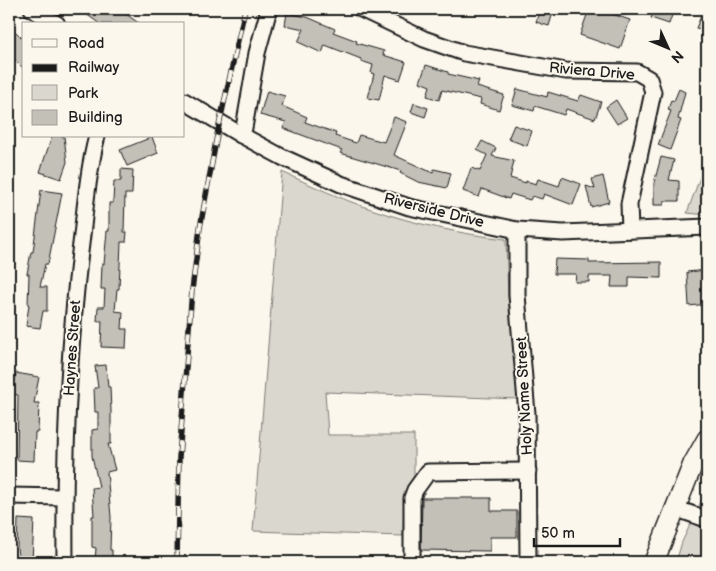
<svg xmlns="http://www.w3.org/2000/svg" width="716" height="571" viewBox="0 0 716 571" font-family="'Balsamiq Sans',sans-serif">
	<rect width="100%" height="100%" fill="#fbf7ec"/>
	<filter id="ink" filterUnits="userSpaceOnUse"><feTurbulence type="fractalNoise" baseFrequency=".02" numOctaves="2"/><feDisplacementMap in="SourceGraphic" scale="10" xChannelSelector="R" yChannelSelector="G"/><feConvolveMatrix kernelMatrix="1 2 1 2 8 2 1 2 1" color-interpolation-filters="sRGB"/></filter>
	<g filter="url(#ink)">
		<!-- green -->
		<g fill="#dad7ce" stroke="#7b7a75">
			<polygon points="707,158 707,215 687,213"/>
			<path d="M282,172C311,185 341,199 371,209C415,224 460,234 506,239L508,297L519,399L325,392L328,435H414V478L404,493L403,536L253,531Z"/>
			<polygon points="707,489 707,562 676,562 682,542"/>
		</g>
		<!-- building -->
		<g fill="#c3c0b8" stroke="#1c1c1c">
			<polygon points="79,9 119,9 140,24 100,24"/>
			<polygon points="540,9 554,9 549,26 536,22"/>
			<polygon points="589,9 597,9 630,20 620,49 580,35"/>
			<polygon points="655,9 674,9 669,24 651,18"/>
			<polygon points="704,9 707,9 707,32 696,28"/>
			<polygon points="287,13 307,17 335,29 333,32 357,41 356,43 384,51 383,55 406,62 400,80 385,75 379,100 368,98 374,74 371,73 373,65 361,61 361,59 325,45 322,53 298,42 304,29 285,25"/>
			<polygon points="15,31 24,40 24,69 9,54 9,38"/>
			<polygon points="426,65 448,72 448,74 479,81 477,87 504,95 499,110 480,104 481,99 442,90 439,100 427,96 430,86 420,82"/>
			<polygon points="517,89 547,97 548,92 578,101 581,95 601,102 595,119 566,109 564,115 535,106 534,111 512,105"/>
			<polygon points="679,89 685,92 678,119 681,120 670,150 658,145 671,111 668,110 671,100 674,101"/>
			<polygon points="267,91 285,96 282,106 307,117 305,122 336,133 335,136 356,143 359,135 384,142 394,117 407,122 394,155 433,173 434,169 451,173 447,188 418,182 400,173 401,171 340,153 342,150 283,128 286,122 260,115"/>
			<polygon points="616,100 627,118 617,124 606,107"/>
			<polygon points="414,103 428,108 425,117 411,112"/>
			<polygon points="514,125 532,131 527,146 508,139"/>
			<polygon points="52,136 64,136 67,162 61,179 40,172"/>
			<polygon points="152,137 158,153 127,166 120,150"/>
			<polygon points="482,141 496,148 492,156 514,161 510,178 526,183 526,181 536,184 538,179 559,186 562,177 581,184 573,205 544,194 542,199 532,196 530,200 511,194 509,199 482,189 479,197 463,191 471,168 480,171 487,155 477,150"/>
			<polygon points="661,157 674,160 669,180 679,181 679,201 664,201 664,205 654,205 654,183"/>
			<polygon points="121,169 133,170 132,194 125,194 124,232 127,232 126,242 121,242 119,289 117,289 115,311 123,312 122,329 127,329 126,348 101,347 102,321 97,321 98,307 104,307 105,289 101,289 102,264 104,264 107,231 109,231 109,203 113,203 114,181 121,181"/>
			<polygon points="603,176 609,202 591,207 586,186 595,189 592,179"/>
			<polygon points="41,190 62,193 48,264 45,264 40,287 47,287 47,311 43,311 40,328 26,326 29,305 28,305 29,274 27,274 31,252 33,252"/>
			<polygon points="555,259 589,260 589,263 661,262 661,278 629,277 629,287 611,287 612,276 589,276 589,282 575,282 576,274 554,274"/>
			<polygon points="707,270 707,304 689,306 687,272"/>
			<polygon points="106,365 108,387 110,387 111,411 111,444 108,444 115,470 107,472 111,517 110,550 112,550 112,562 95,562 96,548 92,547 92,516 94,516 92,488 99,487 92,456 92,430 98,429 98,412 95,412 94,388 98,388 95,366"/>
			<polygon points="16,373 39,377 34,403 39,403 38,432 35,432 34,461 17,460 18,395 12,394"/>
			<polygon points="422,498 491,498 491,511 517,511 517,537 490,537 490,551 421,550"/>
			<polygon points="18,519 34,520 32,562 19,562 17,548"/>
		</g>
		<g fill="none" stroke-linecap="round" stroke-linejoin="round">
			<!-- minor casing -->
			<g stroke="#1c1c1c" stroke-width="19">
				<g id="minor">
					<polyline points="32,9 57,24"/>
					<polyline points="361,9 424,39 464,53 566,71 637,72 649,79 653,92 629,204 630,230"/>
					<polyline points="184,101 241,135 282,157 341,184 409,207 517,230 563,233 707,227"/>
					<polyline points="241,135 244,128 257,53 269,9"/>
					<polyline points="517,230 517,295 527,414 528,562"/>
					<polyline points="9,496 64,497"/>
					<polyline points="674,508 706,519"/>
					<path d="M65,562C64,458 68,355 80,252C85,214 87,174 97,136"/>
					<polyline points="413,562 412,559 412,498 415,490 428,472 528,471"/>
				</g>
			</g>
			<!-- major casing -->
			<g stroke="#1c1c1c" stroke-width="22">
				<polyline id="major" points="654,562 693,464 707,439"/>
			</g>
			<!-- minor -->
			<use href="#minor" stroke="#fbf7ec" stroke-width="15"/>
			<!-- major -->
			<use href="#major" stroke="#fbf7ec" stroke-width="19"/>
			<!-- rail casing -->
			<g stroke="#1c1c1c" stroke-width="5.5">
				<polyline id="rail" points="177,562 179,457 192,290 200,228 218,130 245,9"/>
			</g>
			<!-- rail -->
			<use href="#rail" stroke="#fbf7ec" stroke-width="4" stroke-dasharray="11" stroke-linecap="butt"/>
		</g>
	</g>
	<g text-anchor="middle" stroke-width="4" stroke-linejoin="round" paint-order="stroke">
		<!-- street labels -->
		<g font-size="15" fill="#1c1c1c" stroke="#fbf7ec">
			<text transform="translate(592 71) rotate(5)" y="5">Riviera Drive</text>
			<text transform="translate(434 210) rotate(14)" y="5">Riverside Drive</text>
			<text transform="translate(72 348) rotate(-86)" y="5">Haynes Street</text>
			<text transform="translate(524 396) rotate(-93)" y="5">Holy Name Street</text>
		</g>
	</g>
	<!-- margin -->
	<rect width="716" height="571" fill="none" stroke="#fbf7ec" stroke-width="30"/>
	<rect x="15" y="15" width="686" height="541" fill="none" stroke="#1c1c1c" stroke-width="2" filter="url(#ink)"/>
	<!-- legend -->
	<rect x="22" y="22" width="162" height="115" fill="#fbf7ec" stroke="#a29f99"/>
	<rect x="32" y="39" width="25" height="8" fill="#fbf7ec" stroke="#a29f99"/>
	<text x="68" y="48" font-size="15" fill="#1c1c1c">Road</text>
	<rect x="32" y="64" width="25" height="8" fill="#1c1c1c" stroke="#a29f99"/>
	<text x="68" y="72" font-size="15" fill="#1c1c1c">Railway</text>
	<rect x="32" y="85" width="25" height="15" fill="#dad7ce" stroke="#a29f99"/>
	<text x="68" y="98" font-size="15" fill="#1c1c1c">Park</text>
	<rect x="32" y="110" width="25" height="15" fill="#c3c0b8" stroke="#a29f99"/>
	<text x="68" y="122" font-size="15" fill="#1c1c1c">Building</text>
	<!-- north arrow -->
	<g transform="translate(668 48) rotate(134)" stroke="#fbf7ec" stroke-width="4" paint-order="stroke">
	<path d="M0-4L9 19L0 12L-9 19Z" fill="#1c1c1c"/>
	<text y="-8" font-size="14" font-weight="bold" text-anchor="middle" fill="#1c1c1c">N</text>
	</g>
	<!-- scale -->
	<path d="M534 538v8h86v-8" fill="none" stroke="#1c1c1c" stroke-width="2.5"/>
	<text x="541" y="538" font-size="15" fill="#1c1c1c" stroke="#fbf7ec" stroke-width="4" paint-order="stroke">50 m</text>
</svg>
